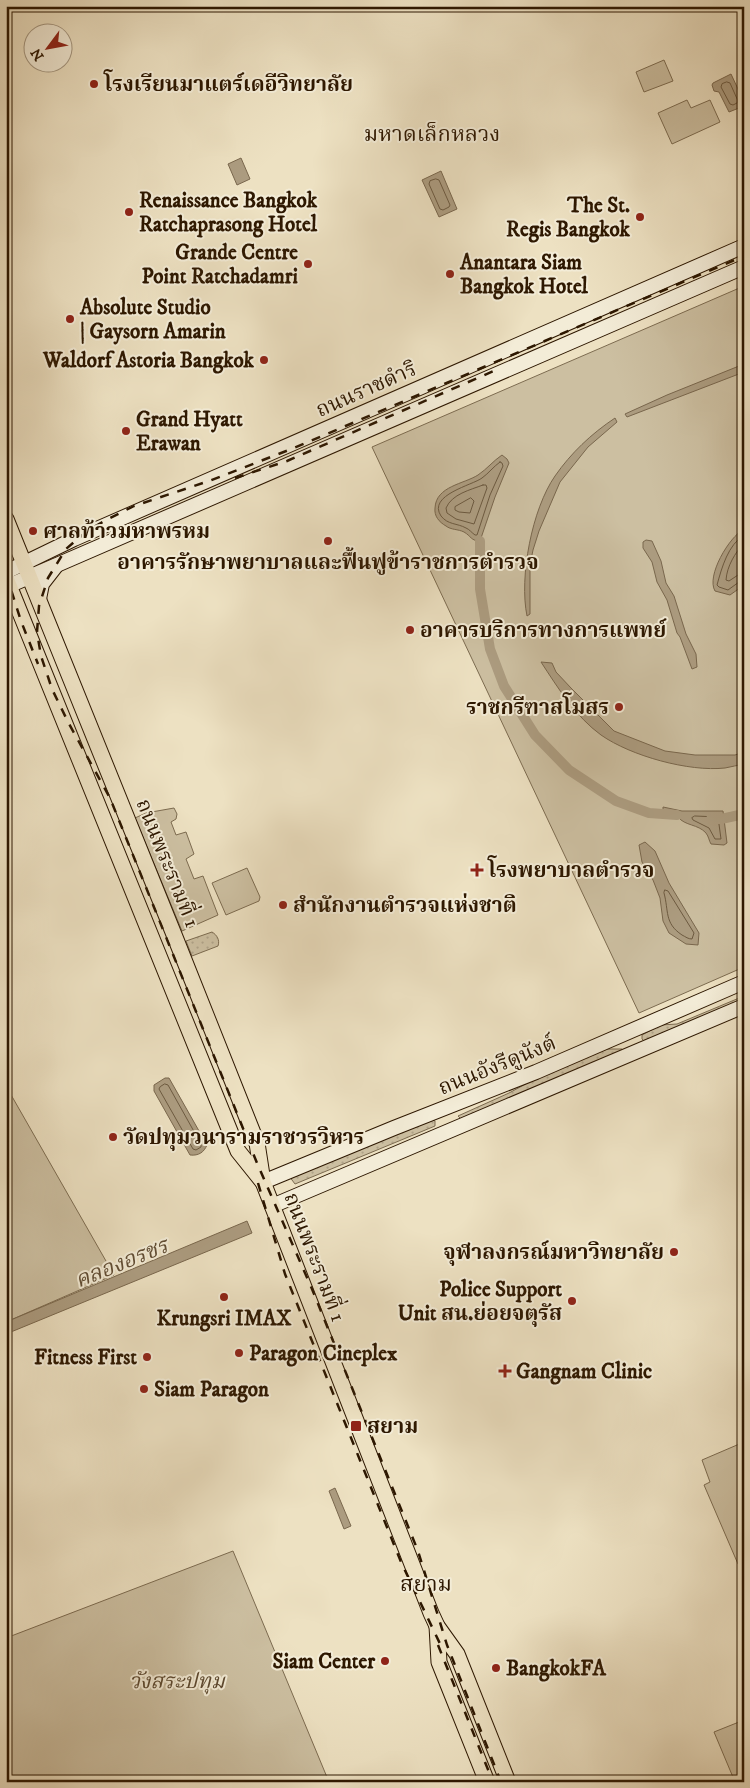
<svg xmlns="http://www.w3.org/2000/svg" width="750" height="1788" viewBox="0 0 750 1788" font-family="'IM FELL DW Pica','Noto Serif Thai',serif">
	<defs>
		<pattern id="grass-dots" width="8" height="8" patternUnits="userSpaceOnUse" patternTransform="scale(1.25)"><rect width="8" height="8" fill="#ccbfa1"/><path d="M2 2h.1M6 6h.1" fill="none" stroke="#b0a389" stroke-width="1.8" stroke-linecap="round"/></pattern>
	</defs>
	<rect width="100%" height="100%" fill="#ede1c2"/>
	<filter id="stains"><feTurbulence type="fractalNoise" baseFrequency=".004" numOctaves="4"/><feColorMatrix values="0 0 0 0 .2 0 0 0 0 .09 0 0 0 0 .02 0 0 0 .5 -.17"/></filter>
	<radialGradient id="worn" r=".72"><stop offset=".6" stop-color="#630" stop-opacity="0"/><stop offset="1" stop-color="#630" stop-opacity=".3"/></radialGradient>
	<!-- grass -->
	<g fill="url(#grass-dots)" stroke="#7c6b50">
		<path d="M212,932C217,935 220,940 218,946L192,956L186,941Z"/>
		<polygon points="744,996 744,1001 645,1042 642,1039 642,1035 661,1025 677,1024"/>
		<polygon points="607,1049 622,1049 622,1052 461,1119 458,1116 509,1093 533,1080"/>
		<polygon points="431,1119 435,1121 435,1126 295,1184 289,1176"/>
	</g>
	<!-- green -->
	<g fill="#ccbfa1" stroke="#7c6b50">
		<polygon points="664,60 673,81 644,92 636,72"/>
		<polygon points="687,100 691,108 710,100 720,122 672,144 658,113"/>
		<polygon points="744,286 744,967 639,1013 372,447"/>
		<polygon points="174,808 177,814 176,819 171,822 176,835 186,832 194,854 186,859 194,879 203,876 218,915 182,931 135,818 146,813"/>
		<polygon points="247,868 260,897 259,901 226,915 212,883"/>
		<polygon points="6,1086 114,1275 6,1322"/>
		<polygon points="744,1442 744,1562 738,1564 704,1485 710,1482 702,1460"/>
		<polygon points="233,1551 329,1782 6,1782 6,1638"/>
		<polygon points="744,1720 744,1782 735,1782 714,1732"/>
	</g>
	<!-- water -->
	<g fill="#ac9c80" stroke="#79674d">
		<polygon points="731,74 744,102 744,106 729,112 719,92 714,91 712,85 713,83"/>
		<polygon points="241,158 250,179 237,185 228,164"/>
		<polygon points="441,171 457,209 439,217 422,180"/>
		<polygon points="744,364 744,372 627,417 625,414 667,395"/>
		<path d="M615,418L617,422L588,447L560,482L539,531L533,550L530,565V614L527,616C519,577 532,509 555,476C571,453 591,434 615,418Z"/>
		<path d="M502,455L507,459L509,463L495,497L480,541C471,541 471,536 464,532C458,529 451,530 446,526C439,522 434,516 435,508C436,486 464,484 478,475C487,469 493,461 502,455Z"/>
		<path d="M744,529V585L730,595L715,591C706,576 729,537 744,529Z"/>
		<polygon points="646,540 652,541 661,561 666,583 674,596 686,634 696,654 697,667 692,669 680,637 677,633 667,600 657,582 652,562 643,548 643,542"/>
		<path d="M541,662L552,663L556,672L571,688L614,731L665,751L695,755H735L744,752V764C738,765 731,767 725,768C689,772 631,756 601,735C576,717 558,688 541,662Z"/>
		<path d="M663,807L682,811H723L727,843L724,845L711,844C709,841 709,837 706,833C698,824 685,826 678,817L663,816Z"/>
		<polygon points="645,842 655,851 669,883 699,933 698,945 686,944 669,933 663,921 660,898 653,880 642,862 639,845"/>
		<path d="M165,1078H169L207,1145C204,1152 199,1156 190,1155L154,1091V1085Z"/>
		<polygon points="247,1221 252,1233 6,1334 6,1322"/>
		<polygon points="335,1488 351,1526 344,1529 329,1491"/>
	</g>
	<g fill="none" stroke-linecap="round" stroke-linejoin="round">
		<!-- shore -->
		<g stroke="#6c5a40" stroke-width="1">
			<polygon points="727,82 730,83 738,101 737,103 733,105 730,104 721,87 722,84"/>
			<polygon points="436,179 439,180 450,205 449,207 443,210 440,209 429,184 430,181"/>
			<path d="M500,462L502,463L503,466L490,495L477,535H475C472,533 469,529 466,528C457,523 448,525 441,516C427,495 473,485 482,478C489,473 493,467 500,462Z"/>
			<path d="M483,485H486L487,488L474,524L456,519L447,513L446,508C452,494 470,490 483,485Z"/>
			<polygon points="471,498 474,501 470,513 459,512 455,510 455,507"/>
			<path d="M744,535C728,545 722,567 717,585L719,587L728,590L739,582L744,581"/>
			<path d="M744,543C735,553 727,566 726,580L729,581L738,575H744"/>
			<polygon points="695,816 718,817 721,839 715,839 709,828 693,820 692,818"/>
			<path d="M665,890L668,891L694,933L692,939C688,939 686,937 682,935C664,923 669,911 664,893Z"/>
			<polygon points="165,1084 168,1085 201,1144 201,1147 196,1150 193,1149 159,1089 160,1087"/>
		</g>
		<!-- canal -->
		<g stroke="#ac9c80" stroke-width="10">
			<polyline points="480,541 480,589 490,649 504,686 535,735 569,770 616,801 649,813 677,815"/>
			<polyline points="711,819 721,819 744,814"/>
		</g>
		<!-- secondary casing -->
		<g stroke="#2d1700" stroke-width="16">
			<g id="secondary">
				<polyline points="6,572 74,539 744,246"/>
				<polyline points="6,587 744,267"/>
				<polyline points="39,599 42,584 56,566"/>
				<polyline points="263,1182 394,1128 536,1072 744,982"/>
				<polyline points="272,1206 744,1006"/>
			</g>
		</g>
		<!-- primary casing -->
		<g stroke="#2d1700" stroke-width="17">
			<g id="primary">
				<polyline points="6,519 175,937 257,1143 263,1182 431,1613 437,1626 457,1654 508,1782"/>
				<polyline points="6,578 238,1151 262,1181"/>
				<polyline points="437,1626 439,1662 487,1782"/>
			</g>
		</g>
		<!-- secondary -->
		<use href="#secondary" stroke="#f3ecd7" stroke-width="14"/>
		<!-- primary -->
		<use href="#primary" stroke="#ede1c2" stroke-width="15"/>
		<!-- rail -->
		<g stroke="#2d1700" stroke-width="2.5" stroke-dasharray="9 9" stroke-linecap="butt">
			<polyline points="235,478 287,461 496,370"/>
			<polyline points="6,574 21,621 38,664"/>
			<polyline points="258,1183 285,1274 401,1562 443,1650"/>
			<polyline points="438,1645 493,1782"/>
			<polyline points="501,1782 447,1645 418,1551 312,1289 257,1163 110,798 68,722 52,689 41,656 37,632 39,606 48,578 66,549 87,531 106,520 134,506 209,481 294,448 744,256"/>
		</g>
	</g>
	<!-- markers -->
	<g fill="#8f2418" stroke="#f3ecd7" stroke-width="2">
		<circle cx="94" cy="84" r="5"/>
		<circle cx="129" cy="212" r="5"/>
		<circle cx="640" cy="217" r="5"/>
		<circle cx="308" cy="264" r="5"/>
		<circle cx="450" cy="274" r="5"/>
		<circle cx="70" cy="319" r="5"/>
		<circle cx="264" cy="360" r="5"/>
		<circle cx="126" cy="431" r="5"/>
		<circle cx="33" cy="531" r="5"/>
		<circle cx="328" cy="541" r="5"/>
		<circle cx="410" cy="630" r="5"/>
		<circle cx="619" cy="707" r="5"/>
		<path d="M474.5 862.5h5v5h5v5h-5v5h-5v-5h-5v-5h5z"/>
		<circle cx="283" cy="905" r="5"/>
		<circle cx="113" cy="1137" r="5"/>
		<circle cx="674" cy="1252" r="5"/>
		<circle cx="224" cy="1297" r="5"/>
		<circle cx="572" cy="1301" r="5"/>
		<circle cx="239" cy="1353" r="5"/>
		<circle cx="147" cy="1357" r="5"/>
		<path d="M502.5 1363.5h5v5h5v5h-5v5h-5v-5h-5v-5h5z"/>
		<circle cx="144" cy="1389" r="5"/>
		<rect x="350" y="1420" width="12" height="12" rx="2.5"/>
		<circle cx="385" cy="1661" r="5"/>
		<circle cx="496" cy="1668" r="5"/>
	</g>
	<g text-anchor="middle" stroke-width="4" stroke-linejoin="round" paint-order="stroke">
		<!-- poi labels -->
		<g font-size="21" font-weight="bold" fill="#2d1700" stroke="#f3ecd7" text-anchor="start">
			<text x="104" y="91">โรงเรียนมาแตร์เดอีวิทยาลัย</text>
			<text x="139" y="207">Renaissance Bangkok<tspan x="139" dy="24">Ratchaprasong Hotel</tspan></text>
			<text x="630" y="212" text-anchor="end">The St.<tspan x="630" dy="24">Regis Bangkok</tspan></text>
			<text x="298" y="259" text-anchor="end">Grande Centre<tspan x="298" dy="24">Point Ratchadamri</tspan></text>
			<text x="460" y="269">Anantara Siam<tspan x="460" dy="24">Bangkok Hotel</tspan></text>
			<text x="80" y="314">Absolute Studio<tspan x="80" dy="24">| Gaysorn Amarin</tspan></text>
			<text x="254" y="367" text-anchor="end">Waldorf Astoria Bangkok</text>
			<text x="136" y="426">Grand Hyatt<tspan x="136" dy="24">Erawan</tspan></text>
			<text x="43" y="538">ศาลท้าวมหาพรหม</text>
			<text x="328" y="569" text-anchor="middle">อาคารรักษาพยาบาลและฟื้นฟูข้าราชการตำรวจ</text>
			<text x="420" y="637">อาคารบริการทางการแพทย์</text>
			<text x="609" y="714" text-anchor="end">ราชกรีฑาสโมสร</text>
			<text x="488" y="877">โรงพยาบาลตำรวจ</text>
			<text x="293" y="912">สำนักงานตำรวจแห่งชาติ</text>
			<text x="123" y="1144">วัดปทุมวนารามราชวรวิหาร</text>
			<text x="664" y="1259" text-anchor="end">จุฬาลงกรณ์มหาวิทยาลัย</text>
			<text x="562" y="1296" text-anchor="end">Police Support<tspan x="562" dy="24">Unit สน.ย่อยจตุรัส</tspan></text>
			<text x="224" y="1325" text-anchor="middle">Krungsri IMAX</text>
			<text x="249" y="1360">Paragon Cineplex</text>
			<text x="137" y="1364" text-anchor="end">Fitness First</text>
			<text x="516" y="1378">Gangnam Clinic</text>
			<text x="154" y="1396">Siam Paragon</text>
			<text x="367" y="1433">สยาม</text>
			<text x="375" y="1668" text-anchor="end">Siam Center</text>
			<text x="506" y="1675">BangkokFA</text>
		</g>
		<!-- street labels -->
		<g font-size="21" fill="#2d1700" stroke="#f3ecd7">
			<text transform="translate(366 389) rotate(-24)" y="7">ถนนราชดำริ</text>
			<text transform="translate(168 863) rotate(68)" y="7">ถนนพระรามที่ 1</text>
			<text transform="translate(497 1065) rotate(-22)" y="7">ถนนอังรีดูนังต์</text>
			<text transform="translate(315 1257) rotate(69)" y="7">ถนนพระรามที่ 1</text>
		</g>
		<!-- park labels -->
		<g font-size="21" font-style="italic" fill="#5d4930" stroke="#f3ecd7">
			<text x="177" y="1688">วังสระปทุม</text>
		</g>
		<!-- neighbourhood labels -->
		<g font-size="22" fill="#2d1700" stroke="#f3ecd7">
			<text x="432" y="141">มหาดเล็กหลวง</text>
			<text x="426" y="1591">สยาม</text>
		</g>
		<!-- water labels -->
		<g font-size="22" font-style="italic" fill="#604c33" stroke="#f3ecd7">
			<text transform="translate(121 1262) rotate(-22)" y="8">คลองอรชร</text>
		</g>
	</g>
	<!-- margin -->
	<rect width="750" height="1788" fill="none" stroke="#ede1c2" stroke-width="25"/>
	<rect x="8" y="8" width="735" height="1773" fill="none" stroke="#2d1700" stroke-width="2.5"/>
	<rect x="12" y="12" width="725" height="1763" fill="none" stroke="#2d1700"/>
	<!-- north arrow -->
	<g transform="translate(48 48) rotate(238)"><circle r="24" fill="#f3ecd7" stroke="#a49781"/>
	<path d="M0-4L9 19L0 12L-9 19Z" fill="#8f2418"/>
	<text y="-8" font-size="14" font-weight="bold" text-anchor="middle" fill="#2d1700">N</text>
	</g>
	<rect width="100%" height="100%" filter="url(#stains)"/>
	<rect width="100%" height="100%" fill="url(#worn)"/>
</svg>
